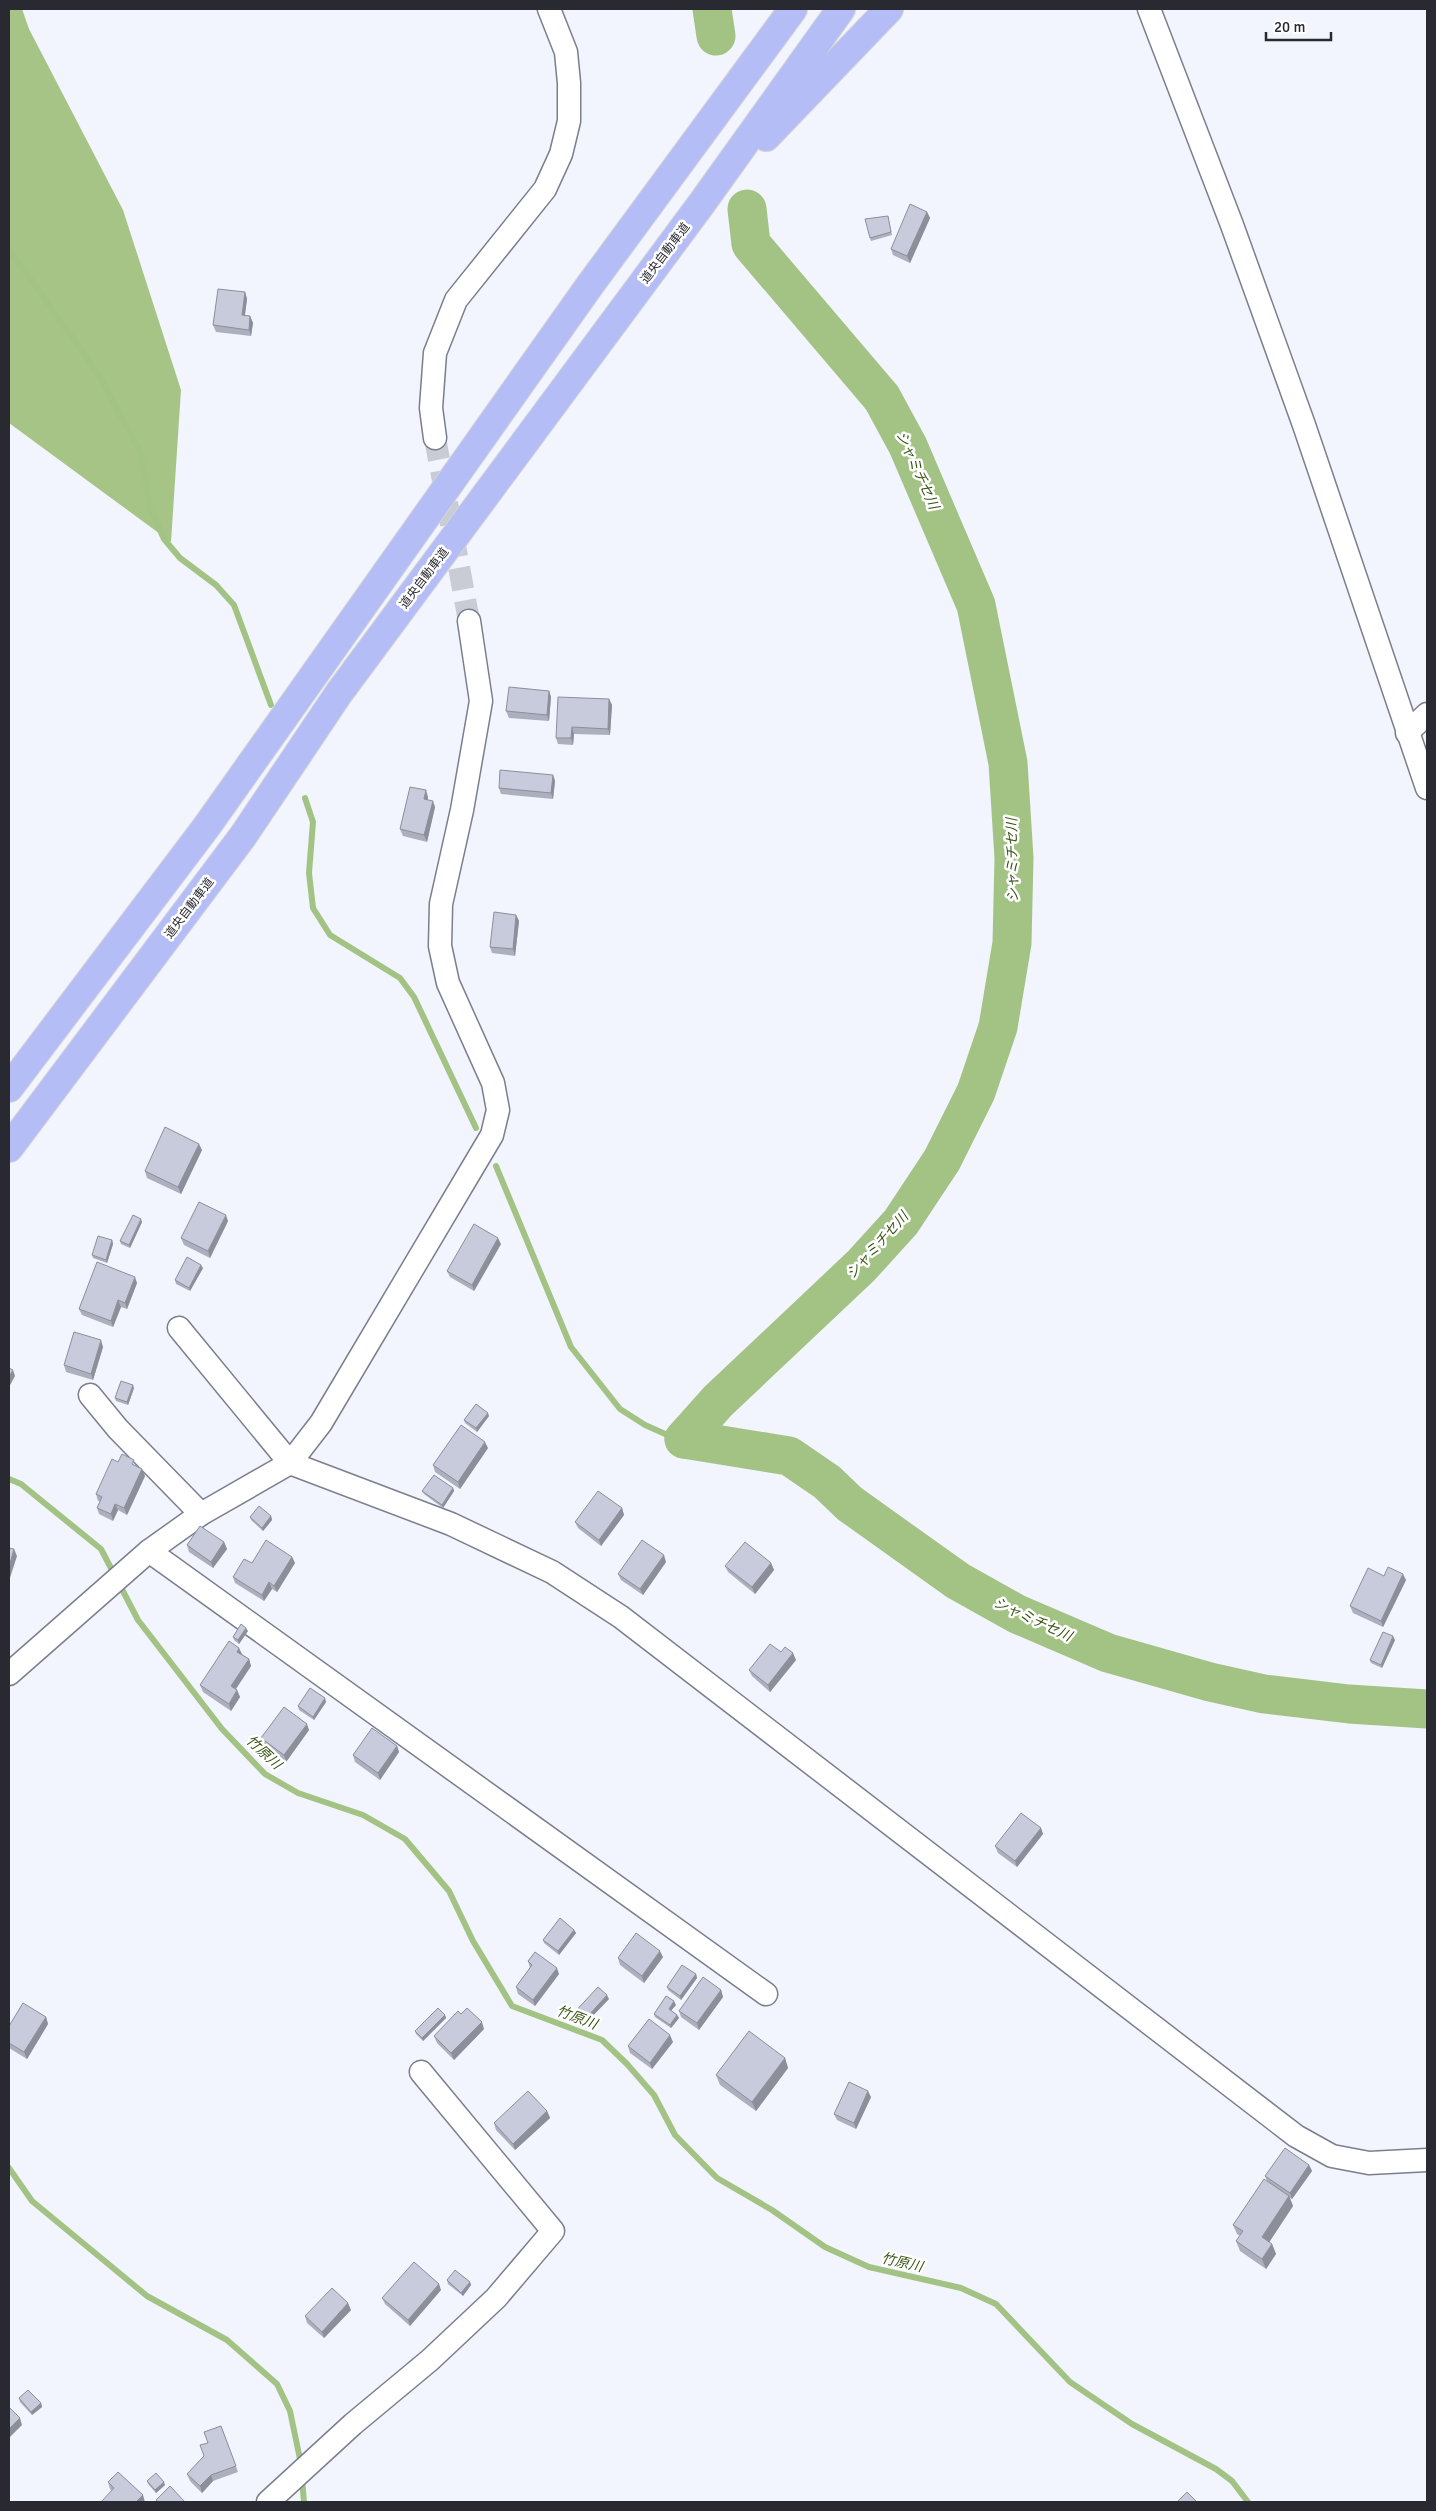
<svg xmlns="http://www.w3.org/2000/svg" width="1436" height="2511" viewBox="0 0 1436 2511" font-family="Signika,'Noto Sans JP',sans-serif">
	<rect width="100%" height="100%" fill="#f2f4fe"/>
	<!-- forest -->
	<polygon fill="#a5c486" points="9,9 22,9 29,29 123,210 181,390 171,542 9,423"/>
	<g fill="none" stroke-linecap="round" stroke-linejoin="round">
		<!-- stream -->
		<g stroke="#a3c385" stroke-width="6">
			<polyline points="9,249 97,372 141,453 150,508 164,539 180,558 216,585 234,605 271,705"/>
			<polyline points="305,798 313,822 309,873 313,908 330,935 400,978 414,997 476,1128"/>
			<polyline points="496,1166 571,1347 620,1409 645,1425 672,1437 684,1439"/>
			<polyline points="9,1479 21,1484 101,1549 138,1620 222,1729 265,1774 298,1793 363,1815 405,1839 449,1891 473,1941 512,2006 602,2040 627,2064 654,2095 675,2135 717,2178 772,2210 825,2247 869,2267 961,2288 996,2304 1070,2382 1132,2424 1216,2469 1232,2481 1248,2502"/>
			<polyline points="9,2168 32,2201 147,2296 227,2340 277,2384 290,2411 301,2464"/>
			<polyline points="302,2479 304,2502"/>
		</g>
		<!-- river -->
		<g stroke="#a3c385" stroke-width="39">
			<polyline points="712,9 716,36"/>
			<polyline points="684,1439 718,1401 861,1266 901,1222 942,1160 976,1092 998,1027 1012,943 1014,858 1008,763 976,605 908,446 882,398 751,244 747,209"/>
			<polyline points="684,1439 789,1456 827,1482 850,1504 958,1581 1017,1614 1108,1653 1210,1682 1264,1694 1349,1704 1427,1709"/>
		</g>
		<!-- minor-tunnel -->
		<polyline stroke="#caccd5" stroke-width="22" stroke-dasharray="22 11" stroke-linecap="butt" points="435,438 469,621"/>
		<!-- minor casing -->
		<g stroke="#7b7e8d" stroke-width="25">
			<g id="minor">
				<polyline points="1149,9 1232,225 1304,425 1427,788"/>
				<polyline points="435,438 431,408 435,353 456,300 545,189 561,154 569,121 569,83 566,52 549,9"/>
				<polyline points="1407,733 1427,714"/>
				<polyline points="179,1328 290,1463 451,1524 552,1572 621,1617 1296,2136 1332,2156 1369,2163 1427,2160"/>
				<polyline points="90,1395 118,1429 201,1514"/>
				<polyline points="149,1551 766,1994"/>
				<polyline points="9,1674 149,1551 201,1514 290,1463 321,1423 492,1135 498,1110 493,1083 448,983 440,946 441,904 462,810 481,701 469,621"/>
				<polyline points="268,2502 353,2424 430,2360 496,2298 553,2231 421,2072"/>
			</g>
		</g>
		<!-- highway casing -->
		<g stroke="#d4d4d6" stroke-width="30">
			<g id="highway">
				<polyline points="766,137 889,9"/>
				<polyline points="9,1088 207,826 590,285 793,9"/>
				<polyline points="9,1148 243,836 339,693 702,203 841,9"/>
			</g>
		</g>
		<!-- minor -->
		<use href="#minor" stroke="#fff" stroke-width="22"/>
		<!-- highway -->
		<use href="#highway" stroke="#b4bdf5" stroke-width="28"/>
	</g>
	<!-- wall -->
	<g fill="#acafbd">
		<polygon points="927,212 930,218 910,263 893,255 891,249"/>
		<polygon points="888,216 892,235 871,241 870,238"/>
		<polygon points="245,292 247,299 245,315 250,316 253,323 251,336 216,332 213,325"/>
		<polygon points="549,691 551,697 549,721 509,718 506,711"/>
		<polygon points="609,699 612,705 610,735 574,734 573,745 558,744 556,738"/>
		<polygon points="553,775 555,781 553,799 501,794 499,788"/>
		<polygon points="428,797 428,800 435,807 427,842 403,836 400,829"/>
		<polygon points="516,915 519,921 515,956 492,953 490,947"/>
		<polygon points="202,1150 181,1194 147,1178 145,1171"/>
		<polygon points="228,1221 210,1258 184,1245 181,1238"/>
		<polygon points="142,1222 130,1248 121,1244 120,1241"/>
		<polygon points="112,1240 113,1244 107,1263 93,1258 92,1255"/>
		<polygon points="501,1244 474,1291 450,1277 447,1271"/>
		<polygon points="203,1268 190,1291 176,1284 175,1280"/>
		<polygon points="137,1283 127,1309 121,1307 113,1327 82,1315 79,1309"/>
		<polygon points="103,1347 93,1380 66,1372 64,1365"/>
		<polygon points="134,1388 128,1405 116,1401 115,1398"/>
		<polygon points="489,1416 477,1432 465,1423 464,1420"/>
		<polygon points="488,1448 460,1489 435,1472 433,1465"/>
		<polygon points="118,1462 137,1466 145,1476 127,1515 118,1510 113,1521 99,1514 97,1508 100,1501 98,1501 96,1494"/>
		<polygon points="453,1488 454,1491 443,1508 424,1494 422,1491"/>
		<polygon points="622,1508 624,1515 601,1546 578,1528 575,1522"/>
		<polygon points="271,1516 272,1520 263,1531 251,1520 250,1517"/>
		<polygon points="224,1542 227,1549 213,1568 189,1552 187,1545"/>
		<polygon points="292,1557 295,1563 277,1592 272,1589 264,1601 235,1583 233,1577 252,1563"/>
		<polygon points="666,1562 643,1595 621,1580 618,1574"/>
		<polygon points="771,1563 774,1570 755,1594 728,1572 725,1566"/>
		<polygon points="1384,1576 1406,1580 1383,1627 1353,1613 1350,1606"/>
		<polygon points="248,1631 239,1644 234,1640 233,1637"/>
		<polygon points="1395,1640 1382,1668 1371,1663 1370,1660"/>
		<polygon points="781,1652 796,1660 770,1692 752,1676 749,1670"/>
		<polygon points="242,1654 249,1659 251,1666 236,1689 237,1690 240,1697 231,1711 203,1692 200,1685"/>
		<polygon points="326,1702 314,1720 299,1710 298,1706"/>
		<polygon points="309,1730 286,1762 263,1745 261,1738"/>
		<polygon points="397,1746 399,1752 380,1780 355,1762 353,1755"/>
		<polygon points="1041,1828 1043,1834 1017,1867 998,1853 995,1846"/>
		<polygon points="574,1930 576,1933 559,1955 544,1943 543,1940"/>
		<polygon points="663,1957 644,1983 620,1965 618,1958"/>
		<polygon points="528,1961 559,1974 535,2006 518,1994 516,1987 530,1968"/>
		<polygon points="696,1974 697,1978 681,2000 668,1990 667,1987"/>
		<polygon points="721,1990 723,1997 699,2030 681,2017 679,2011"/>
		<polygon points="609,1999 581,2028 572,2020 570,2017"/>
		<polygon points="676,2005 671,2010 677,2015 679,2018 671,2028 655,2017 654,2014"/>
		<polygon points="461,2014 484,2029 454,2060 437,2043 434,2036"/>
		<polygon points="445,2015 446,2018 423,2041 416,2034 415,2031"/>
		<polygon points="46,2017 48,2024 27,2059 9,2048 9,2026"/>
		<polygon points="673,2042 652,2069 630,2053 628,2046"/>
		<polygon points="785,2058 788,2068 756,2111 720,2085 716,2075"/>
		<polygon points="871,2097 856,2129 837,2120 834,2114"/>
		<polygon points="547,2111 550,2118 515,2150 496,2130 494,2123"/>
		<polygon points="1309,2165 1312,2171 1292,2199 1290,2198 1293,2206 1269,2242 1272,2244 1276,2254 1266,2269 1240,2251 1236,2241 1240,2236 1237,2234 1233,2225 1267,2181 1265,2176"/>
		<polygon points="447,2280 470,2282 471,2285 463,2296 448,2284"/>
		<polygon points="441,2290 410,2326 385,2304 382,2298"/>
		<polygon points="351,2310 324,2338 307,2323 305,2316"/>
		<polygon points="19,2398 41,2403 42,2407 32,2415 20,2402"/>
		<polygon points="221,2426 238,2472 213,2481 202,2493 190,2481 187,2474 204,2456"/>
		<polygon points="147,2481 165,2485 156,2493 148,2484"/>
		<polygon points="108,2482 145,2502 112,2491 110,2489"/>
	</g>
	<!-- shaded-wall -->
	<g fill="#8c8e9a">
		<polygon points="927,212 930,218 910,263 907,256"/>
		<polygon points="245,292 247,299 244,321 242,315"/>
		<polygon points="250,316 253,323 251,336 249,330"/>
		<polygon points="549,691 551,697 549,721 547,715"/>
		<polygon points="609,699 612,705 610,735 608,729"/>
		<polygon points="572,727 574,734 573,745 571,738"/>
		<polygon points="553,775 555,781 553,799 551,793"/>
		<polygon points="426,790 428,797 426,805 424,799"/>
		<polygon points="433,801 435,807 427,842 424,835"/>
		<polygon points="516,915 519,921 515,956 513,949"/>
		<polygon points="199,1144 202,1150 181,1194 178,1187"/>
		<polygon points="226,1215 228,1221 210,1258 208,1251"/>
		<polygon points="141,1219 142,1222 130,1248 129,1245"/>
		<polygon points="498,1238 501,1244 474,1291 472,1285"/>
		<polygon points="112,1240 113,1244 107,1263 106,1260"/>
		<polygon points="201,1265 203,1268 190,1291 189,1288"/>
		<polygon points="135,1277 137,1283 127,1309 125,1303"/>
		<polygon points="118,1300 121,1307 113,1327 111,1321"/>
		<polygon points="101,1340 103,1347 93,1380 91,1374"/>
		<polygon points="13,1370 15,1376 9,1387 9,1376"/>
		<polygon points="133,1385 134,1388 128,1405 127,1402"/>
		<polygon points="488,1413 489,1416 477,1432 476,1428"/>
		<polygon points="485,1442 488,1448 460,1489 458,1482"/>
		<polygon points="142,1469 145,1476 127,1515 124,1508"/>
		<polygon points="453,1488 454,1491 443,1508 442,1505"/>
		<polygon points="115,1504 118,1510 113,1521 111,1514"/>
		<polygon points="622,1508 624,1515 601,1546 599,1540"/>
		<polygon points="271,1516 272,1520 263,1531 262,1528"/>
		<polygon points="224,1542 227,1549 213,1568 211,1562"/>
		<polygon points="14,1549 17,1556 9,1581 9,1567"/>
		<polygon points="664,1555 666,1562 643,1595 640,1589"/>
		<polygon points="292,1557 295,1563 277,1592 274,1586"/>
		<polygon points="771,1563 774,1570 755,1594 752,1587"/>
		<polygon points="1403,1574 1406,1580 1383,1627 1381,1621"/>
		<polygon points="269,1582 272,1589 264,1601 262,1595"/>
		<polygon points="246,1628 248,1631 239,1644 238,1640"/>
		<polygon points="1393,1636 1395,1640 1382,1668 1381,1665"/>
		<polygon points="239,1648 242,1654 239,1658 237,1652"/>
		<polygon points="793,1653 796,1660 770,1692 768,1685"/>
		<polygon points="249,1659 251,1666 233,1693 231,1686"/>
		<polygon points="237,1690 240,1697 231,1711 229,1704"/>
		<polygon points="325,1698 326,1702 314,1720 313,1717"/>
		<polygon points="307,1724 309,1730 286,1762 284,1755"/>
		<polygon points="397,1746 399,1752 380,1780 378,1773"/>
		<polygon points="1041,1828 1043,1834 1017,1867 1015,1861"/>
		<polygon points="574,1930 576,1933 559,1955 558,1951"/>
		<polygon points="660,1951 663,1957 644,1983 642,1976"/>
		<polygon points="557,1968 559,1974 535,2006 533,2000"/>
		<polygon points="696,1974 697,1978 681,2000 680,1996"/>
		<polygon points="721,1990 723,1997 699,2030 697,2023"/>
		<polygon points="607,1995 609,1999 581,2028 580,2025"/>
		<polygon points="674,2001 676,2005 670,2012 669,2009"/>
		<polygon points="445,2015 446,2018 423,2041 422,2038"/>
		<polygon points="677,2015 679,2018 671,2028 670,2025"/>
		<polygon points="46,2017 48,2024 27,2059 24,2052"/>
		<polygon points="482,2022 484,2029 454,2060 451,2053"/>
		<polygon points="670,2035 673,2042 652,2069 650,2063"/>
		<polygon points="785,2058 788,2068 756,2111 752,2102"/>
		<polygon points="868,2091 871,2097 856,2129 854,2123"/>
		<polygon points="547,2111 550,2118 515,2150 513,2144"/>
		<polygon points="1309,2165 1312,2171 1292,2199 1290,2193"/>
		<polygon points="1289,2196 1293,2206 1266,2247 1262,2237"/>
		<polygon points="1272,2244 1276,2254 1266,2269 1262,2259"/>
		<polygon points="470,2282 471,2285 463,2296 461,2293"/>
		<polygon points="439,2284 441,2290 410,2326 408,2320"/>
		<polygon points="348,2303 351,2310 324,2338 322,2332"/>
		<polygon points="41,2403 42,2407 32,2415 31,2412"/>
		<polygon points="20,2418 22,2425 9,2438 9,2429"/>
		<polygon points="211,2475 213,2481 202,2493 200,2486"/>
		<polygon points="164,2482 165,2485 156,2493 155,2490"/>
		<polygon points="143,2495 145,2502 136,2502"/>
	</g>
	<!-- building -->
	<g fill="#c8cbdc" stroke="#8c8e9a">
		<polygon points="910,204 927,212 907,256 891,249"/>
		<polygon points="888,216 891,232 870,238 865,219"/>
		<polygon points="218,289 245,292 242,315 250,316 249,330 213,325"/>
		<polygon points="509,687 549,691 547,715 506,711"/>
		<polygon points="558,697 609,699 608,729 572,727 571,738 556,738"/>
		<polygon points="500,770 553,775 551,793 499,788"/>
		<polygon points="410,787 426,790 424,799 433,801 424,835 400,829"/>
		<polygon points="494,912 516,915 513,949 490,947"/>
		<polygon points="165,1127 199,1144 178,1187 145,1171"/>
		<polygon points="199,1202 226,1215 208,1251 181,1238"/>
		<polygon points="133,1215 141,1219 129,1245 120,1241"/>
		<polygon points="474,1224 498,1238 472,1285 447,1271"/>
		<polygon points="98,1236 112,1240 106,1260 92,1255"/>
		<polygon points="187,1257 201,1265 189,1288 175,1280"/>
		<polygon points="97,1262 135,1277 125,1303 118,1300 111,1321 79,1309"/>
		<polygon points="74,1332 101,1340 91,1374 64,1365"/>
		<polygon points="9,1368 13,1370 9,1376"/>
		<polygon points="121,1381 133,1385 127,1402 115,1398"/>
		<polygon points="476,1404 488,1413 476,1428 464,1420"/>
		<polygon points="461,1425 485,1442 458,1482 433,1465"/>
		<polygon points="122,1454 134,1460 132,1464 142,1469 124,1508 115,1504 111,1514 97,1508 102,1497 96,1494 112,1459 118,1462"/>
		<polygon points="434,1475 453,1488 442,1505 422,1491"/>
		<polygon points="598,1491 622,1508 599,1540 575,1522"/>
		<polygon points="259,1506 271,1516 262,1528 250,1517"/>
		<polygon points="200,1526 224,1542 211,1562 187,1545"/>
		<polygon points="266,1540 292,1557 274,1586 269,1582 262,1595 233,1577 244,1559 252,1563"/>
		<polygon points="642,1540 664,1555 640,1589 618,1574"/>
		<polygon points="745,1542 771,1563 752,1587 725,1566"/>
		<polygon points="9,1548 14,1549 9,1567"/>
		<polygon points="1388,1567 1403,1574 1381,1621 1350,1606 1368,1568 1384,1576"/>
		<polygon points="241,1624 246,1628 238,1640 233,1637"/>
		<polygon points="1383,1632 1393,1636 1381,1665 1370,1660"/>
		<polygon points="229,1641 239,1648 237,1652 249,1659 231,1686 237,1690 229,1704 200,1685"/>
		<polygon points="770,1644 781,1652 785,1647 793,1653 768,1685 749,1670"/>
		<polygon points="310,1688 325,1698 313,1717 298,1706"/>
		<polygon points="284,1707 307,1724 284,1755 261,1738"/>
		<polygon points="372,1728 397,1746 378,1773 353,1755"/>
		<polygon points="1021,1813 1041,1828 1015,1861 995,1846"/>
		<polygon points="560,1918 574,1930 558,1951 543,1940"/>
		<polygon points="636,1933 660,1951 642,1976 618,1958"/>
		<polygon points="535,1952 557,1968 533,2000 516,1987 532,1965 528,1961"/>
		<polygon points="682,1965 696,1974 680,1996 667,1987"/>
		<polygon points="703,1977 721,1990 697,2023 679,2011"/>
		<polygon points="598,1987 607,1995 580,2025 570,2017"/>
		<polygon points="666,1996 674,2001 669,2009 677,2015 670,2025 654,2014"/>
		<polygon points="23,2003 46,2017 24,2052 9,2043 9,2026"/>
		<polygon points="438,2008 445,2015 422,2038 415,2031"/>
		<polygon points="467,2008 482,2022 451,2053 434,2036 458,2011 461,2014"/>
		<polygon points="649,2019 670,2035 650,2063 628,2046"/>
		<polygon points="749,2031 785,2058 752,2102 716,2075"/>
		<polygon points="849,2082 868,2091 854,2123 834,2114"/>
		<polygon points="528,2091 547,2111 513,2144 494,2123"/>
		<polygon points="1285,2148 1309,2165 1290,2193 1265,2176"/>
		<polygon points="1264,2179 1289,2196 1262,2237 1272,2244 1262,2259 1236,2241 1243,2231 1233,2225"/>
		<polygon points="414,2262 439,2284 408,2320 382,2298"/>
		<polygon points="455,2270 470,2282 461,2293 447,2280"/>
		<polygon points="332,2288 348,2303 322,2332 305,2316"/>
		<polygon points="28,2390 41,2403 31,2412 19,2398"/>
		<polygon points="9,2407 20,2418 9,2429"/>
		<polygon points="221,2426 236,2466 211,2475 200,2486 187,2474 204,2456 200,2445 208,2443 204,2432"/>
		<polygon points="118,2472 143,2495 136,2502 101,2502 114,2488 108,2482"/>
		<polygon points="156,2473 164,2482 155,2490 147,2481"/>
		<polygon points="170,2486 185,2502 158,2502 156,2500"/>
		<polygon points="1187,2492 1197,2502 1177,2502"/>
	</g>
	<g text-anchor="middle" stroke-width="5" stroke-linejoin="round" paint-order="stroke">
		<!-- street labels -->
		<g font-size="12" fill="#292a31" stroke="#fff">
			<text transform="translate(665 253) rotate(-53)" y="4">道央自動車道</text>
			<text transform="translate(424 578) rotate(-53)" y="4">道央自動車道</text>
			<text transform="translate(189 908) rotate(-53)" y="4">道央自動車道</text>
		</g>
		<!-- water labels -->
		<g font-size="14" font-style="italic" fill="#385413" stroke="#fff">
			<text transform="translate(918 470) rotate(66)" y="5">シャミチセ川</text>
			<text transform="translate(1012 860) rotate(-91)" y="5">シャミチセ川</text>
			<text transform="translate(877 1245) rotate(-48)" y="5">シャミチセ川</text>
			<text transform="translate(1033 1619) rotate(25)" y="5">シャミチセ川</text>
			<text transform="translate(264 1752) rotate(43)" y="5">竹原川</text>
			<text transform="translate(577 2017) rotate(21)" y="5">竹原川</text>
			<text transform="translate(902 2262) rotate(13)" y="5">竹原川</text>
		</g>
	</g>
	<!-- border -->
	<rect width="1436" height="2511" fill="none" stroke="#292a31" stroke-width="20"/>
	<!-- scale -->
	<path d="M1266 32v8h65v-8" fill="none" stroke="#292a31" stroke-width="2.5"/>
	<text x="1274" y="32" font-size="15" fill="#292a31" stroke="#ffffff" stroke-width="4" paint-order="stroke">20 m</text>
</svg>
